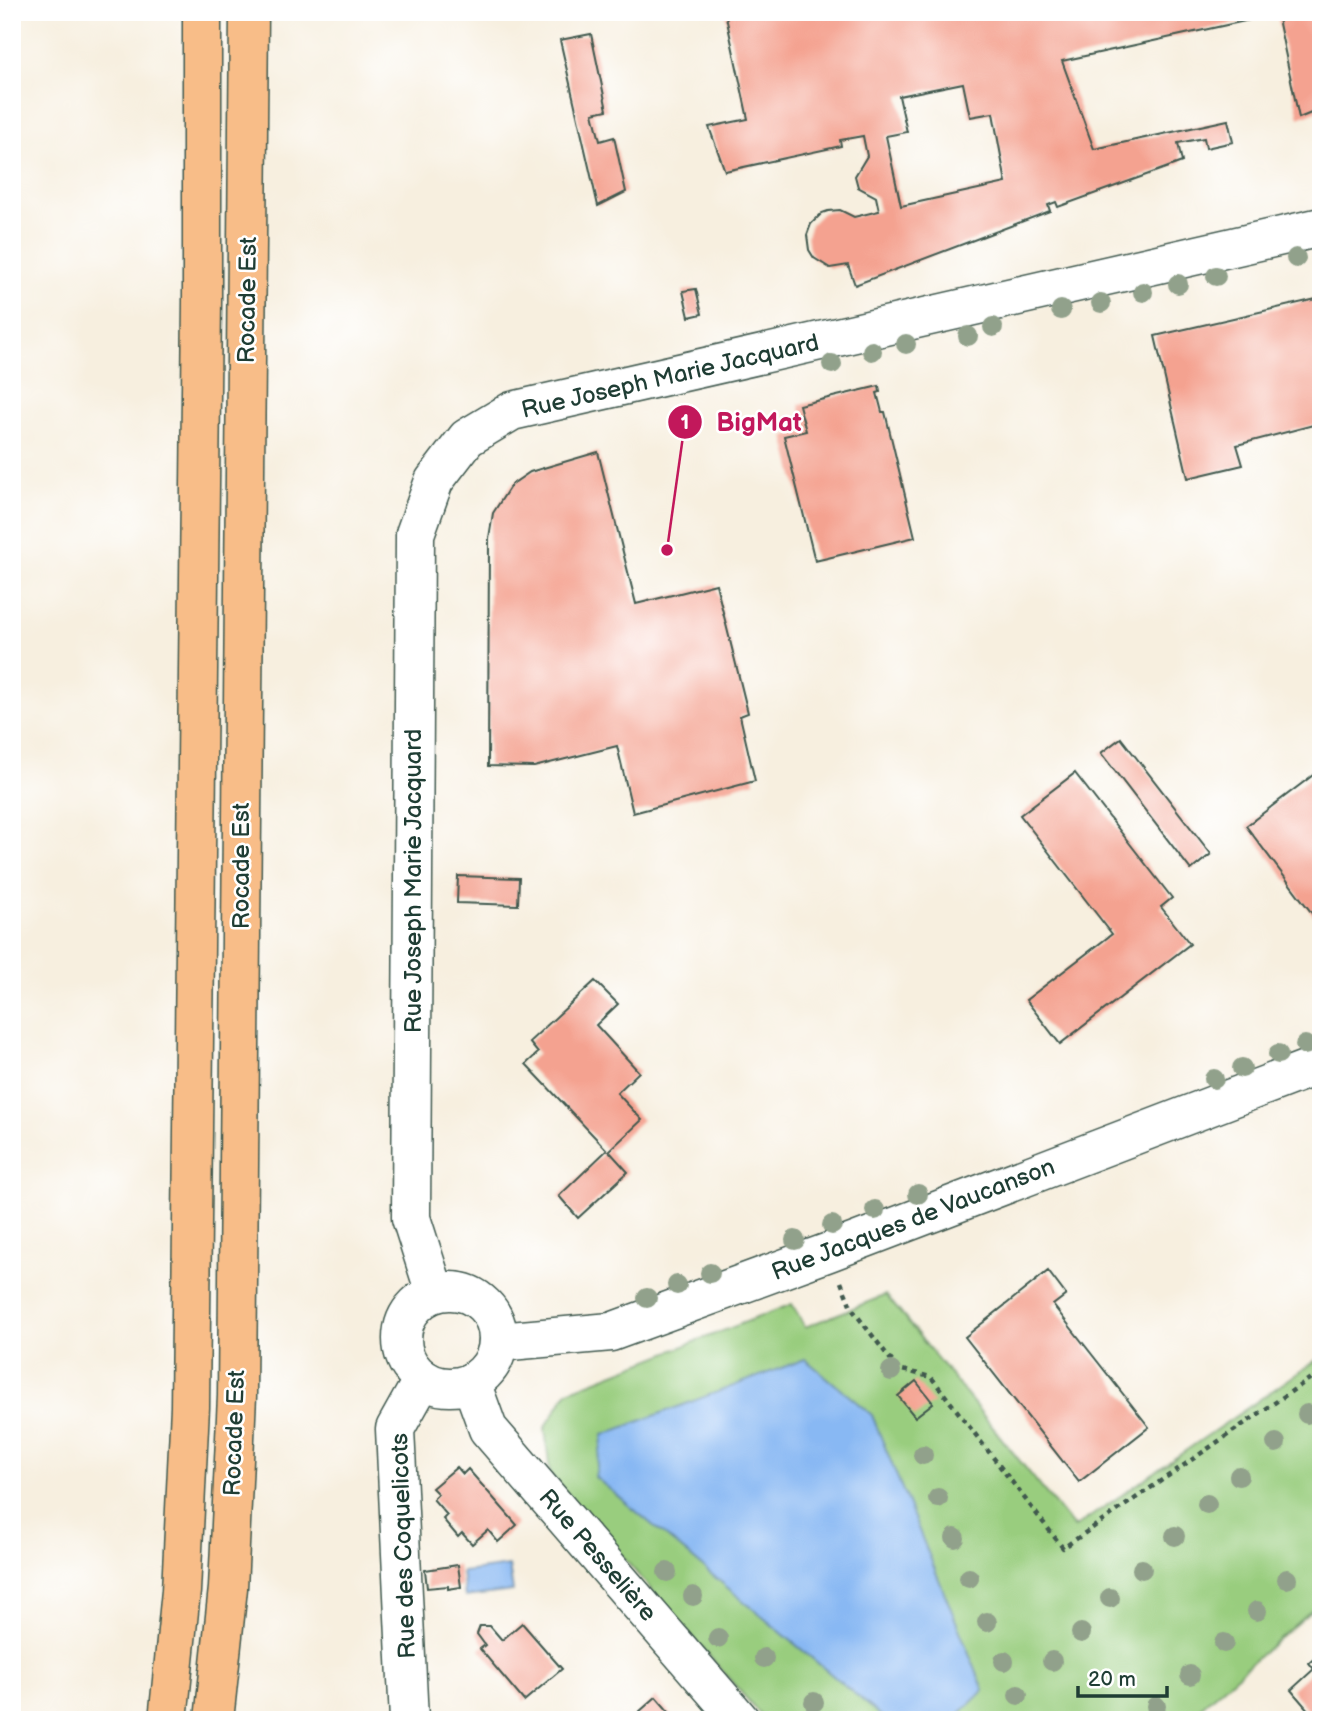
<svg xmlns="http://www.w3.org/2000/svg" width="1333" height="1732" viewBox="0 0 1333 1732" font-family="'Balsamiq Sans',sans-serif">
	<rect width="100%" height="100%" fill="#fff"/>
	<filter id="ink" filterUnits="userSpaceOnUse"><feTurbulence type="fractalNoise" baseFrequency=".0143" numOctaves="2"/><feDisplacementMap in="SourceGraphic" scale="14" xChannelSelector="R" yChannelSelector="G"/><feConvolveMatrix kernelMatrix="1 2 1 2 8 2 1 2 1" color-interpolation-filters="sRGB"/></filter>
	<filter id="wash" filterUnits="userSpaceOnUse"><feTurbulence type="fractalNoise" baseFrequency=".00686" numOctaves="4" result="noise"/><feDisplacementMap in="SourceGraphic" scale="28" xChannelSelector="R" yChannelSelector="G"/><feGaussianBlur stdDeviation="1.57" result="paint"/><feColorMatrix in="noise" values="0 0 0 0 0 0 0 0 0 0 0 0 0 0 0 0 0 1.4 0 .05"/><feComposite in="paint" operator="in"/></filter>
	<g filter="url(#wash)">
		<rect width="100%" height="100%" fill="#f7efdf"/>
		<!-- green -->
		<polygon fill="#99cd7e" stroke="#5c8559" stroke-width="2" points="886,1295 1074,1528 1321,1357 1321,1602 1186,1720 765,1720 550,1474 545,1428 568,1391 792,1304 805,1327"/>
		<!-- water -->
		<g fill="#88b8f3" stroke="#547a94" stroke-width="2">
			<polygon points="805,1359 872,1415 984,1690 953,1720 886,1720 595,1477 603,1435"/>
			<polygon points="509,1566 513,1591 465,1597 462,1572"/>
		</g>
		<g id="blocks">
			<!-- building -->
			<g fill="#f4a290" fill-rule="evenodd">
				<path d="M725,12H1321V109L1299,118L1277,14L1062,61L1094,149L1228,120L1233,142L1206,148L1204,138L1178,143L1182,162L1058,207L1056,202L1048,205L1050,211L855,285L848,265L830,268L814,258L809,250L807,235L811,224L822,213L828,211L840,210L854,217L879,211L876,197L858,187L855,176L867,156L863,136L840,140L841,146L725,171L709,127L748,119ZM963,83L970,117L993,113L1006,183L901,206L886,136L907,132L899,96Z"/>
				<polygon points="591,34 607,110 593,113 600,141 614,137 626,192 598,206 560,40"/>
				<polygon points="696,289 702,314 689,317 683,291"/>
				<polygon points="1316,299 1321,302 1321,423 1237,445 1243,465 1188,478 1155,336"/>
				<polygon points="879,386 880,392 877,393 882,412 885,412 915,537 815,561 784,436 806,431 799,405"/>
				<polygon points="598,452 636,604 716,584 748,713 740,716 755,781 633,813 617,746 534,767 488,766 489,538 493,513 511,485 530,472"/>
				<polygon points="1121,738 1211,854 1191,870 1101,753"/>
				<polygon points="1321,769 1321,911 1314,916 1246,826"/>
				<polygon points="1075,773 1172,898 1161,907 1190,944 1060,1044 1026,1000 1112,934 1020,815"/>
				<polygon points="458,876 519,878 518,905 457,903"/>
				<polygon points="595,981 618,1004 596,1025 639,1072 617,1093 642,1120 609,1151 628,1172 578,1218 559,1196 607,1150 526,1064 538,1053 529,1042"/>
				<polygon points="1048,1271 1066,1295 1053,1305 1149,1427 1079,1482 965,1337"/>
				<polygon points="916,1381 933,1403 915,1417 898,1396"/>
				<polygon points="457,1467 463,1474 468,1469 517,1525 498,1542 488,1530 472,1544 462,1533 458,1537 443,1519 447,1515 433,1499 438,1494 432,1488"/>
				<polygon points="458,1565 461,1587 448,1589 448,1586 427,1588 425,1570"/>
				<polygon points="522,1623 562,1669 524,1701 480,1649 485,1645 477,1634 480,1626 490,1626 502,1640"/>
				<polygon points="1321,1653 1321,1713 1315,1718 1291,1690 1314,1669 1309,1663"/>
				<polygon points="656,1697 676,1720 630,1720"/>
			</g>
		</g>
	</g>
	<g filter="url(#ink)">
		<use href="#blocks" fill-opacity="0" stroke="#3f584e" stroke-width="2"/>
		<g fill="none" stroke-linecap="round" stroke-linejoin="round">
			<!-- minor casing -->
			<g stroke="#3f584e" stroke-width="41">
				<g id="minor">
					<circle cx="450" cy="1339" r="48"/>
					<polyline points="435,1293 411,1218 415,534 434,481 467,438 512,411 1321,227"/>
					<polyline points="498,1342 611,1332 829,1252 1321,1064"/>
					<polyline points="471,1382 488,1429 740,1720"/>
					<polyline points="409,1720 395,1429 423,1379"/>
				</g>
			</g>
			<!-- highway casing -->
			<g stroke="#3f584e" stroke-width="41">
				<g id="highway">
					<polyline points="168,1720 181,1591 190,1407 202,301 202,12"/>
					<polyline points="214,1720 228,1588 237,1396 249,12"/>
				</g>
			</g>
			<!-- path -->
			<polyline stroke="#3f584e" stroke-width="4.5" stroke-dasharray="5 5" stroke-linecap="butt" points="841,1282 852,1309 898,1369 931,1377 1063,1548 1321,1371"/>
			<!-- minor -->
			<use href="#minor" stroke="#fff" stroke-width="38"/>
			<!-- highway -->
			<use href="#highway" stroke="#f8bd88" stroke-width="38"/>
		</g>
		<!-- trees -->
		<g fill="#91a18b">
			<circle cx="1296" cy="258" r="10"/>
			<circle cx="1216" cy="276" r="10"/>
			<circle cx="1178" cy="284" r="10"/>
			<circle cx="1143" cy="292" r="10"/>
			<circle cx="1101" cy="303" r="10"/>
			<circle cx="1061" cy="310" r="10"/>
			<circle cx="993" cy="327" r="10"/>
			<circle cx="968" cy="336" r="10"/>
			<circle cx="906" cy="344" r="10"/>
			<circle cx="872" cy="351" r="10"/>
			<circle cx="832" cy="364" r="10"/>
			<circle cx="1305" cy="1045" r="10"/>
			<circle cx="1278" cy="1054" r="10"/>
			<circle cx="1242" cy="1068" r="10"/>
			<circle cx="1214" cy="1079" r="10"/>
			<circle cx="918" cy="1194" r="10"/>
			<circle cx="875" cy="1210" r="10"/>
			<circle cx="832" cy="1225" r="10"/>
			<circle cx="795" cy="1240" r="10"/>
			<circle cx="710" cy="1273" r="10"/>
			<circle cx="677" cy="1285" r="10"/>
			<circle cx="647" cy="1298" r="10"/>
			<circle cx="891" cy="1371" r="10"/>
			<circle cx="1307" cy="1414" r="10"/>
			<circle cx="1276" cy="1443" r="10"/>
			<circle cx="923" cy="1455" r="10"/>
			<circle cx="1239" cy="1476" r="10"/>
			<circle cx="938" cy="1498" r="10"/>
			<circle cx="1207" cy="1504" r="10"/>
			<circle cx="1175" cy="1536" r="10"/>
			<circle cx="955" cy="1538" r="10"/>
			<circle cx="1142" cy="1569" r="10"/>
			<circle cx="667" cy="1572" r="10"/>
			<circle cx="969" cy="1578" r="10"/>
			<circle cx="1287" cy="1579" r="10"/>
			<circle cx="693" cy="1596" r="10"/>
			<circle cx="1110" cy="1598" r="10"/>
			<circle cx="1257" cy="1611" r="10"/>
			<circle cx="987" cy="1622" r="10"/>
			<circle cx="1081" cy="1633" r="10"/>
			<circle cx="718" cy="1638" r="10"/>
			<circle cx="1224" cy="1643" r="10"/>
			<circle cx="764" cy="1658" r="10"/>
			<circle cx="1004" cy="1661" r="10"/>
			<circle cx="1052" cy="1661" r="10"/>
			<circle cx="1190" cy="1675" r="10"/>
			<circle cx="1018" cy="1695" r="10"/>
			<circle cx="814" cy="1702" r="10"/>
			<circle cx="1156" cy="1706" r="10"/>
		</g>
	</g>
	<g text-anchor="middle" stroke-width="5" stroke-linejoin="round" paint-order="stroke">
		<!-- street labels -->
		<g font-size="24" fill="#1f3d34" stroke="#fff">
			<text transform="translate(247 300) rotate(-89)" y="8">Rocade Est</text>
			<text transform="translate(670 376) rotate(-13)" y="8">Rue Joseph Marie Jacquard</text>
			<text transform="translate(241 866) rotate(-90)" y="8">Rocade Est</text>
			<text transform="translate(413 881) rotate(-90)" y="8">Rue Joseph Marie Jacquard</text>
			<text transform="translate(913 1219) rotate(-21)" y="8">Rue Jacques de Vaucanson</text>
			<text transform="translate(234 1433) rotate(-88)" y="8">Rocade Est</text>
			<text transform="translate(403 1546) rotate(-92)" y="8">Rue des Coquelicots</text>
			<text transform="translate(598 1555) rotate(49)" y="8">Rue Pesselière</text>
		</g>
	</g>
	<!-- callouts -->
	<path fill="none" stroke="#c2185b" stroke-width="2.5" d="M667 550L685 422"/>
	<g fill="#c2185b" stroke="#fff" stroke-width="2.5">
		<circle cx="667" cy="550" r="7"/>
		<circle cx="685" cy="422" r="18"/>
	</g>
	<g font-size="21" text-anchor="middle" font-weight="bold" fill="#fff">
		<text x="685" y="429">1</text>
	</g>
	<g font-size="26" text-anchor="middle" font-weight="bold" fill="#c2185b" stroke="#fff" stroke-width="5" stroke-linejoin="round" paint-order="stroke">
		<text x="759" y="431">BigMat</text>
	</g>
	<!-- margin -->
	<rect width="1333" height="1732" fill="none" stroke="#fff" stroke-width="42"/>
	<!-- scale -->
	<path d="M1078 1686v10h89v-10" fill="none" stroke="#1f3d34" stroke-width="3.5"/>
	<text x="1088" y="1686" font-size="21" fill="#1f3d34" stroke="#ffffff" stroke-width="5" paint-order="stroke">20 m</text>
</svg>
